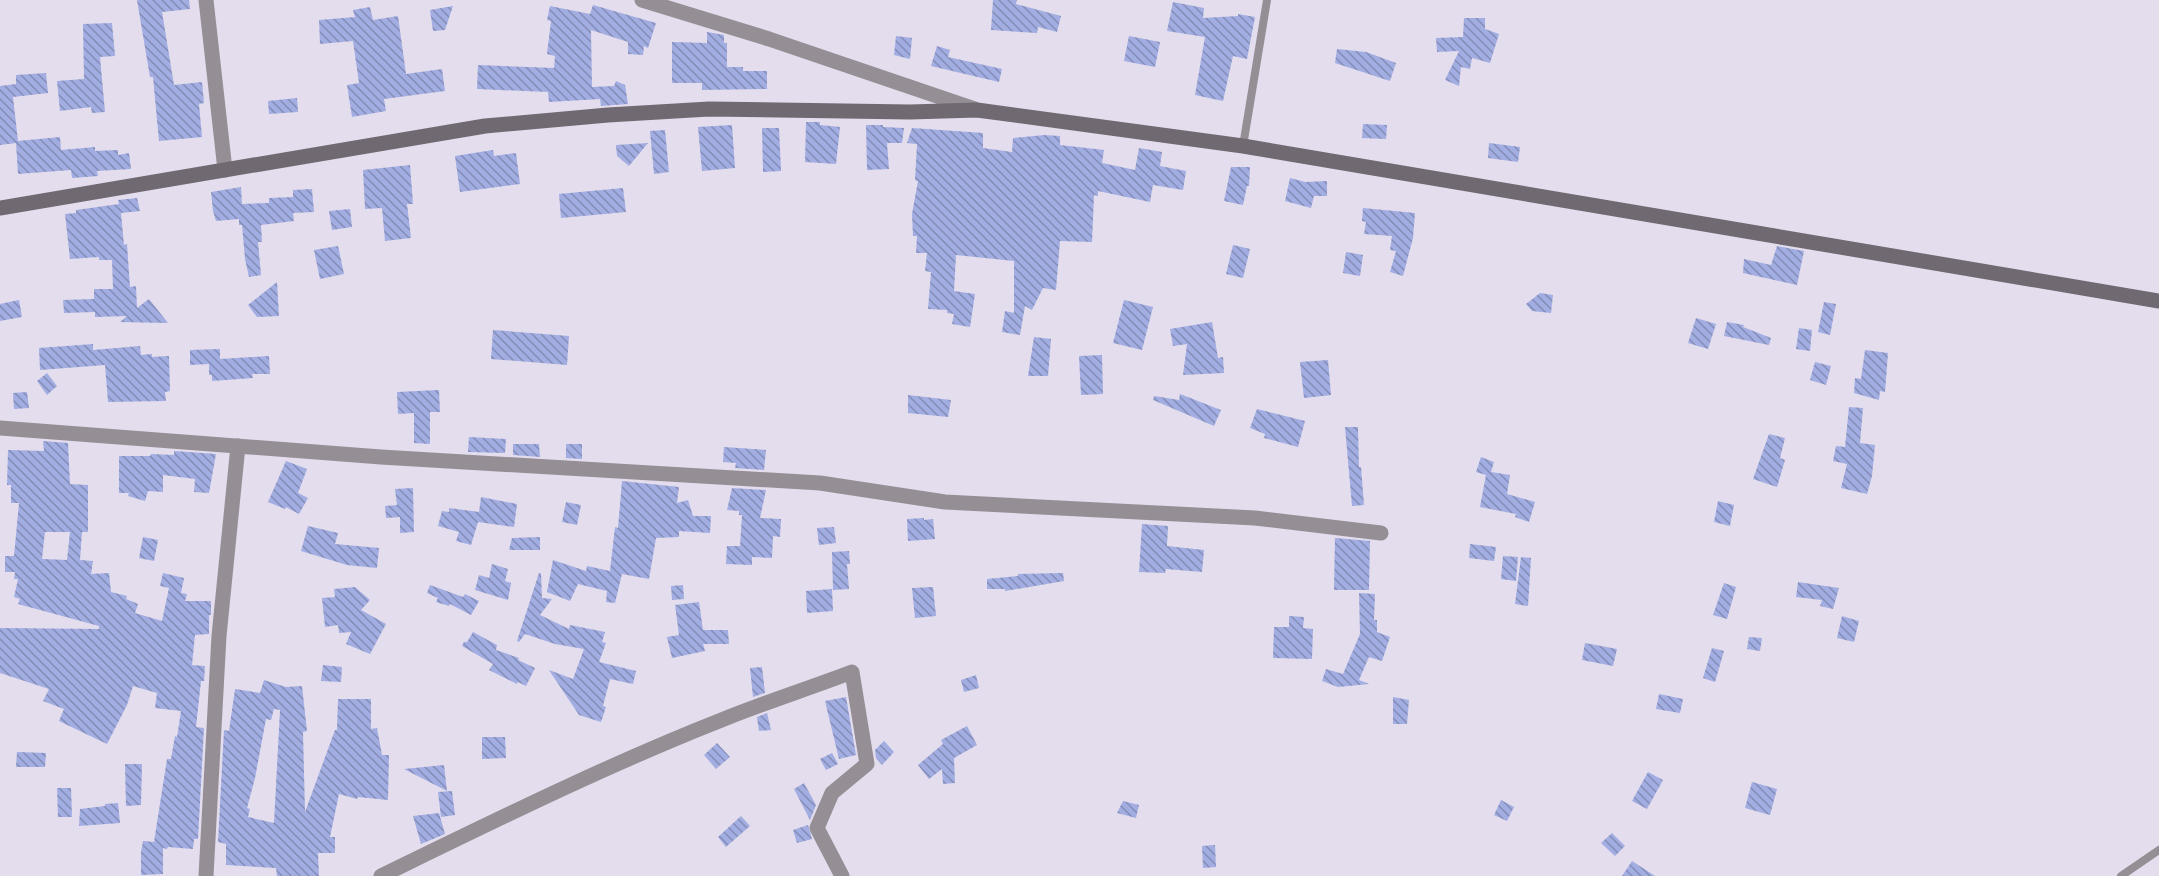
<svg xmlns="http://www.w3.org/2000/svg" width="2159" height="876" viewBox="0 0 2159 876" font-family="'Alegreya Sans',sans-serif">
	<defs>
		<pattern id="building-back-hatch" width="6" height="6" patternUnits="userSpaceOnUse" patternTransform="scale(1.5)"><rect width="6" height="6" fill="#a2ade2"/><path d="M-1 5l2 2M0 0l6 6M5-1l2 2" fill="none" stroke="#848db8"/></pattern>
	</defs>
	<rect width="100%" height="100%" fill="#e3ddee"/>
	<!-- building -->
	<g fill="url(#building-back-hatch)" fill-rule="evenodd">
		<polygon points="137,0 189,0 190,9 162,12 174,85 202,82 204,103 199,104 202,137 159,141 153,77 150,77"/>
		<polygon points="993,0 1017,0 1016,4 1061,16 1057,32 1038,27 1037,33 991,30"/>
		<polygon points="1173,2 1204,8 1203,18 1238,16 1238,14 1255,17 1247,59 1233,56 1223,101 1195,95 1205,37 1167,31"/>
		<polygon points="593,5 656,23 648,48 644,46 643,55 628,54 628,42 591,30 592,87 614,86 616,81 625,85 628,104 601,106 600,99 549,102 548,92 477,89 478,65 554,68 555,56 547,54 551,21 547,20 550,6 590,14"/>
		<polygon points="453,6 445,30 433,31 430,10"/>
		<polygon points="370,7 373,20 398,16 406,74 442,69 445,91 384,99 386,111 352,117 347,85 359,83 353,41 320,44 319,20 355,17 353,10"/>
		<polygon points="1464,18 1485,18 1485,29 1499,34 1490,63 1472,58 1470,69 1461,67 1459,86 1445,80 1459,51 1437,52 1436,38 1463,37"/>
		<polygon points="112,23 115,56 100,57 105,112 92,113 91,107 60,111 57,81 84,79 83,24"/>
		<polygon points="707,32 724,35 724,43 727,43 727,67 743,67 743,71 767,71 767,89 702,90 702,83 672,83 672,42 707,43"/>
		<polygon points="896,36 912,38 910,59 894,55"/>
		<polygon points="1129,36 1160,42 1155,67 1124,61"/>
		<polygon points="937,46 950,50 948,57 1002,69 999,82 931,66"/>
		<polygon points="1337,49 1366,52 1396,63 1390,81 1335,63"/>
		<polygon points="46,73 48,93 13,97 18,141 60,137 61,150 95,147 95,151 118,150 118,155 129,153 131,169 97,171 98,176 72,178 71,170 18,174 16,143 0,145 0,86 16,84 16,75"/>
		<polygon points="297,98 298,112 269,114 268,101"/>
		<polygon points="806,122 820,122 820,125 840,127 836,164 805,162"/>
		<polygon points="1363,124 1387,125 1386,139 1362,138"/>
		<polygon points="732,125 735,168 702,171 698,127"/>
		<polygon points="866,125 883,125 883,127 904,128 902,143 887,143 889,169 867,170"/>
		<polygon points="762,128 779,128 781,171 763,172"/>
		<polygon points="912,128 983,133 983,148 1012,152 1013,138 1044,135 1060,136 1060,145 1104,150 1102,163 1135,170 1139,148 1162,152 1160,166 1186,171 1183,190 1153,185 1150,202 1098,191 1098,196 1094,195 1092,242 1060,241 1056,290 1043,288 1032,310 1025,306 1020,335 1002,332 1005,311 1014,313 1014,261 956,255 954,291 975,294 970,327 952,324 954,314 947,313 947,310 928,309 931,272 925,271 927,253 916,253 917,236 913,236 912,214 918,181 915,180 917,144 907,143"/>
		<polygon points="665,130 669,172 654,174 650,131"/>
		<polygon points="648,143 629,166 617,156 616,145"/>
		<polygon points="1489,143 1520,147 1518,162 1488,158"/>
		<polygon points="493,150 494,156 516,153 520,184 460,192 455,156"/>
		<polygon points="410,165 413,204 407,204 411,238 385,241 382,208 365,209 363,170"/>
		<polygon points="1231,167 1250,167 1249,186 1247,186 1243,205 1224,201"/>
		<polygon points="1290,178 1305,182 1327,181 1327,196 1314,196 1311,208 1285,201"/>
		<polygon points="241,187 242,204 269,203 269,198 293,197 293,190 312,189 314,212 293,213 294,221 261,225 262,242 258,242 261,275 249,277 245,259 242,225 239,225 239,219 216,221 213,211 211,192"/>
		<polygon points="623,188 626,212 561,218 559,194"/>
		<polygon points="137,198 140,211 121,213 124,245 127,244 130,287 136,286 137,308 149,299 168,323 120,322 127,316 95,317 95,312 64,313 63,300 94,299 94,289 113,289 112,260 99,260 99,257 70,259 65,214 76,213 76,210 119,204 118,200"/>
		<polygon points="1363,208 1415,213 1413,238 1403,276 1390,272 1396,251 1390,250 1392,236 1364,234 1366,222 1362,221"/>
		<polygon points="350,209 352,227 332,230 329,211"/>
		<polygon points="1233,245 1250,249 1243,278 1226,274"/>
		<polygon points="338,246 344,274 320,279 314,250"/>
		<polygon points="1777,246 1804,251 1797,285 1743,273 1744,259 1771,265"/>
		<polygon points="1346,252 1363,255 1360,276 1343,273"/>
		<polygon points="277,282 279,316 257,317 248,305"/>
		<polygon points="1540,293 1553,295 1551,313 1532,311 1526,304"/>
		<polygon points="19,300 22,317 0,321 0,304"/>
		<polygon points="1124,300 1153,307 1142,350 1113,343"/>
		<polygon points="1824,302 1836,304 1830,335 1818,332"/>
		<polygon points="1696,318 1716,324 1708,349 1688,343"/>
		<polygon points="1212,322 1218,358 1223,357 1224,373 1183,375 1187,344 1173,346 1170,329"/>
		<polygon points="1727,322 1744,325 1743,327 1771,338 1769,345 1724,336"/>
		<polygon points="1799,328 1812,330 1810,351 1796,349"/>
		<polygon points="493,330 569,336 567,365 491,359"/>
		<polygon points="1034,337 1051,339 1048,376 1028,376"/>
		<polygon points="93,344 93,350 140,346 141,355 152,354 152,357 169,356 170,391 165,392 166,401 108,402 105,365 40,370 39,348"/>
		<polygon points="220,349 220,359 269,356 270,374 252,374 253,378 212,381 212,375 209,375 209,364 190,365 190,350"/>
		<polygon points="1865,350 1888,353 1885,392 1880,391 1879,400 1854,393 1855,378 1861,379"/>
		<polygon points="1102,355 1103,394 1081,395 1079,356"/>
		<polygon points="1328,360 1331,395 1304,398 1300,362"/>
		<polygon points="1815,362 1831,366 1826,385 1810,380"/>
		<polygon points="47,373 57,386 47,395 37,381"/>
		<polygon points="439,390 440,412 430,412 430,444 414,443 414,413 398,414 397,392"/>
		<polygon points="27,392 29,408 14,409 13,393"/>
		<polygon points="1180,394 1221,410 1214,426 1153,400 1154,396 1179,400"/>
		<polygon points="908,395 951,400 948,417 908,413"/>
		<polygon points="1849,407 1863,408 1860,443 1875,445 1872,476 1867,494 1841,488 1847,464 1833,461 1836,446 1845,447"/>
		<polygon points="1257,409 1305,421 1298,447 1264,438 1265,434 1250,428"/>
		<polygon points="1345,427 1358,427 1359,467 1361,467 1364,505 1352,506"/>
		<polygon points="1769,434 1785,438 1780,458 1785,460 1777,487 1753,479"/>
		<polygon points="469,437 506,439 505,453 468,452"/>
		<path d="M43,441L68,443L70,484L88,485V532H82L80,560L93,561L91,574L109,573L111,592L127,596L126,599L138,604L135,613L162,621L169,588L160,586L163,573L184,578L181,593L187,594L185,601H211V615H209V634L195,635L192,665L205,666L204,681H201L196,727L204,728L198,839H194L193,849L168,847L167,849L163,848V874L141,875V852L143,841L154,842L167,759H171L175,736L177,737L181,711L155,708L157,693L133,686L127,705L107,744L59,721L64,709L43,701L49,689L0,673V628L99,629V626L18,604L20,599L14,597L18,579H14L15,572H5V556H14L19,503H11V485H7L8,450L44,451ZM45,532H70L67,560L42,559Z"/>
		<polygon points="513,444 539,444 540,457 513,455"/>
		<polygon points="566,444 582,444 582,459 566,458"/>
		<polygon points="724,447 766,450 764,470 735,468 736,463 723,462"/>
		<polygon points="174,451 216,454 209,493 194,492 195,479 163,475 163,492 148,491 145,501 128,496 129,493 119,493 119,456 150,456 151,454 174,455"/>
		<polygon points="1481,457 1494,462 1491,472 1510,475 1507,494 1535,502 1529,522 1515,517 1516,514 1480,507 1486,475 1476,472"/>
		<polygon points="286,461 307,469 298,493 308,498 299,514 286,507 285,509 268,502"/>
		<polygon points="622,481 679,487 677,503 688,500 693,516 711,516 710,533 679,531 679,537 656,538 649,579 622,574 615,603 606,602 607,591 578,584 570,601 547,592 553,560 586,571 587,566 610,571 615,527 618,528"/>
		<polygon points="413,488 414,532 400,533 400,517 386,518 385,506 397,505 395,489"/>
		<polygon points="732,488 766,490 760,518 781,519 780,537 773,536 772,558 752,557 752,565 726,564 727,546 740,546 742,515 739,515 739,511 727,510"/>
		<polygon points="481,497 517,504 514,527 478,522 471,545 456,541 459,532 438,526 442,511 449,512 449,508 479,512"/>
		<polygon points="1718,501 1734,505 1730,526 1714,522"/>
		<polygon points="566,502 581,505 577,525 562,522"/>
		<polygon points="924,518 924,520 933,519 935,539 908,541 907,519"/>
		<polygon points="1142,524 1168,526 1167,546 1204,550 1202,572 1166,569 1165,573 1139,572"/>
		<polygon points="308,526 338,533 335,544 379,548 377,568 347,565 301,551"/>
		<polygon points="834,527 836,543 819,545 817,528"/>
		<polygon points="143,537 158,540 154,561 139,558"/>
		<polygon points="540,537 540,550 509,550 512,538"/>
		<polygon points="1335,538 1370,541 1369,590 1334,590"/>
		<polygon points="1470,544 1496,547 1494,561 1469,558"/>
		<polygon points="849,551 850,564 847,564 849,589 833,590 832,552"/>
		<polygon points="1503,556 1518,557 1516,581 1501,579"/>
		<polygon points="1521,557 1531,558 1528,606 1515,604"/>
		<polygon points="492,564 508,569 505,581 511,583 508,600 475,590 479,575 489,578"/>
		<polygon points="539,573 541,573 542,598 552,599 540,615 569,629 570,625 605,632 602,642 606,643 599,662 636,671 633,684 610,679 603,706 606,707 601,722 579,715 549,670 573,679 584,649 555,644 525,634 519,642 517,641"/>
		<polygon points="1063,573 1064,581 1005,591 1005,589 987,589 987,579 1018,576 1018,574"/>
		<polygon points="1798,582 1839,588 1833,609 1820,606 1822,600 1796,597"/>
		<polygon points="1724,583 1736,587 1727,619 1713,615"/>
		<polygon points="430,585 463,597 465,594 479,601 471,615 450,604 449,606 436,602 438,598 427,593"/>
		<polygon points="683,585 684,599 672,600 671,586"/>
		<polygon points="355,587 370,600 361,610 386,624 370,654 346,644 351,632 339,633 338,625 325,627 322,598 335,597 334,589"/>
		<polygon points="933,587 936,616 915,618 912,588"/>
		<polygon points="832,589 833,611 807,613 806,591"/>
		<polygon points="1359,593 1375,594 1374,620 1377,620 1377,632 1390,637 1382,661 1369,657 1359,680 1369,684 1338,687 1322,681 1326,669 1343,674 1360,634"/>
		<polygon points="699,602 703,630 728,630 729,644 703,644 705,651 672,658 667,637 679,635 675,605"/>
		<polygon points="1289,616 1304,617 1303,628 1313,629 1312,659 1273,658 1274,627 1289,627"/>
		<polygon points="1842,616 1859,621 1854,642 1837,638"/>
		<polygon points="473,632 497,645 496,650 519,658 518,660 535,668 526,686 518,682 517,684 489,670 493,664 462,646 464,642 467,642"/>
		<polygon points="1749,637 1762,638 1760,651 1747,649"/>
		<polygon points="1585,643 1617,649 1613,666 1582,660"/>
		<polygon points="1712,648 1724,651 1715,682 1703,678"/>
		<polygon points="323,665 342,667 341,682 321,681"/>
		<polygon points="762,667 765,693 753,697 750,668"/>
		<polygon points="976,675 979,688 964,692 961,680"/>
		<path d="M264,680L286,687L302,686L307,731L303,732L305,812L335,730H337L338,699H371V729L377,728L382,755H389L388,800L358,797L357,799L339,794L330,837H335V853H318L319,876H277L276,868L226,865V844L218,842L224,730L229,731L235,689L260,693ZM274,709L280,710L274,823L248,817L250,809L247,808L255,778L266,719L271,720Z"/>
		<polygon points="1659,694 1683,699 1680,713 1656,709"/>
		<polygon points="846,697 856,755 839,759 825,701"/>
		<polygon points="1393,697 1409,700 1407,724 1393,724"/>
		<polygon points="767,713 771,730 759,731 757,717"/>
		<polygon points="967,726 977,745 954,758 955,783 943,784 942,769 929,779 918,765 943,744 941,740"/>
		<polygon points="482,737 505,737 506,758 482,759"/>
		<polygon points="884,741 894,752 882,765 876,758 875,750"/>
		<polygon points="717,743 730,757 716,769 704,755"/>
		<polygon points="17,752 46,753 45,767 16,767"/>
		<polygon points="832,753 838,764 826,770 820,759"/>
		<polygon points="125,764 142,764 141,805 126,806"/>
		<polygon points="444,765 447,791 404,769"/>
		<polygon points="1648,772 1663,780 1647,809 1632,801"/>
		<polygon points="1752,782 1777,789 1770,815 1745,808"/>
		<polygon points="804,783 816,805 810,820 794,789"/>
		<polygon points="57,788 71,788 72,817 58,817"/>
		<polygon points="452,791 455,815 441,817 438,792"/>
		<polygon points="1501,800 1514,807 1507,821 1494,815"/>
		<polygon points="1123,801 1139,805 1136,818 1117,813"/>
		<polygon points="118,803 120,823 79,826 80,809 105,806 105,804"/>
		<polygon points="439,813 445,834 421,844 413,816"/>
		<polygon points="741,816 750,826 726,847 718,837"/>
		<polygon points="808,825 812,839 797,843 793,830"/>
		<polygon points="1612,833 1625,846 1615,856 1601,843"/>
		<polygon points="1215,845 1216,867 1203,868 1202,846"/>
		<polygon points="1632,861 1655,876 1622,876"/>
	</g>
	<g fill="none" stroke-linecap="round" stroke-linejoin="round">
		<!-- lane -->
		<g stroke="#958f95" stroke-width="8">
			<polyline points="1243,146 1267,0"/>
			<polyline points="2121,876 2159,850"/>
		</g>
		<!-- street -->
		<g stroke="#958f95" stroke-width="15">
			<polyline points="206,0 225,170"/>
			<polyline points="642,0 769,39 975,109"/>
			<polyline points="0,428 381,457 820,483 945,502 1255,518 1381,533"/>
			<polyline points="206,876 219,636 238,446"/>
			<path d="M381,876C494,821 607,765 724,719C766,702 810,688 852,672L867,764L832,793L817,828L842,876"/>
		</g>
		<!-- secondary -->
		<polyline stroke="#716971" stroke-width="15" points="0,208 485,126 608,115 709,109 910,112 977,110 1243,146 2159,301"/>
	</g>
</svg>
